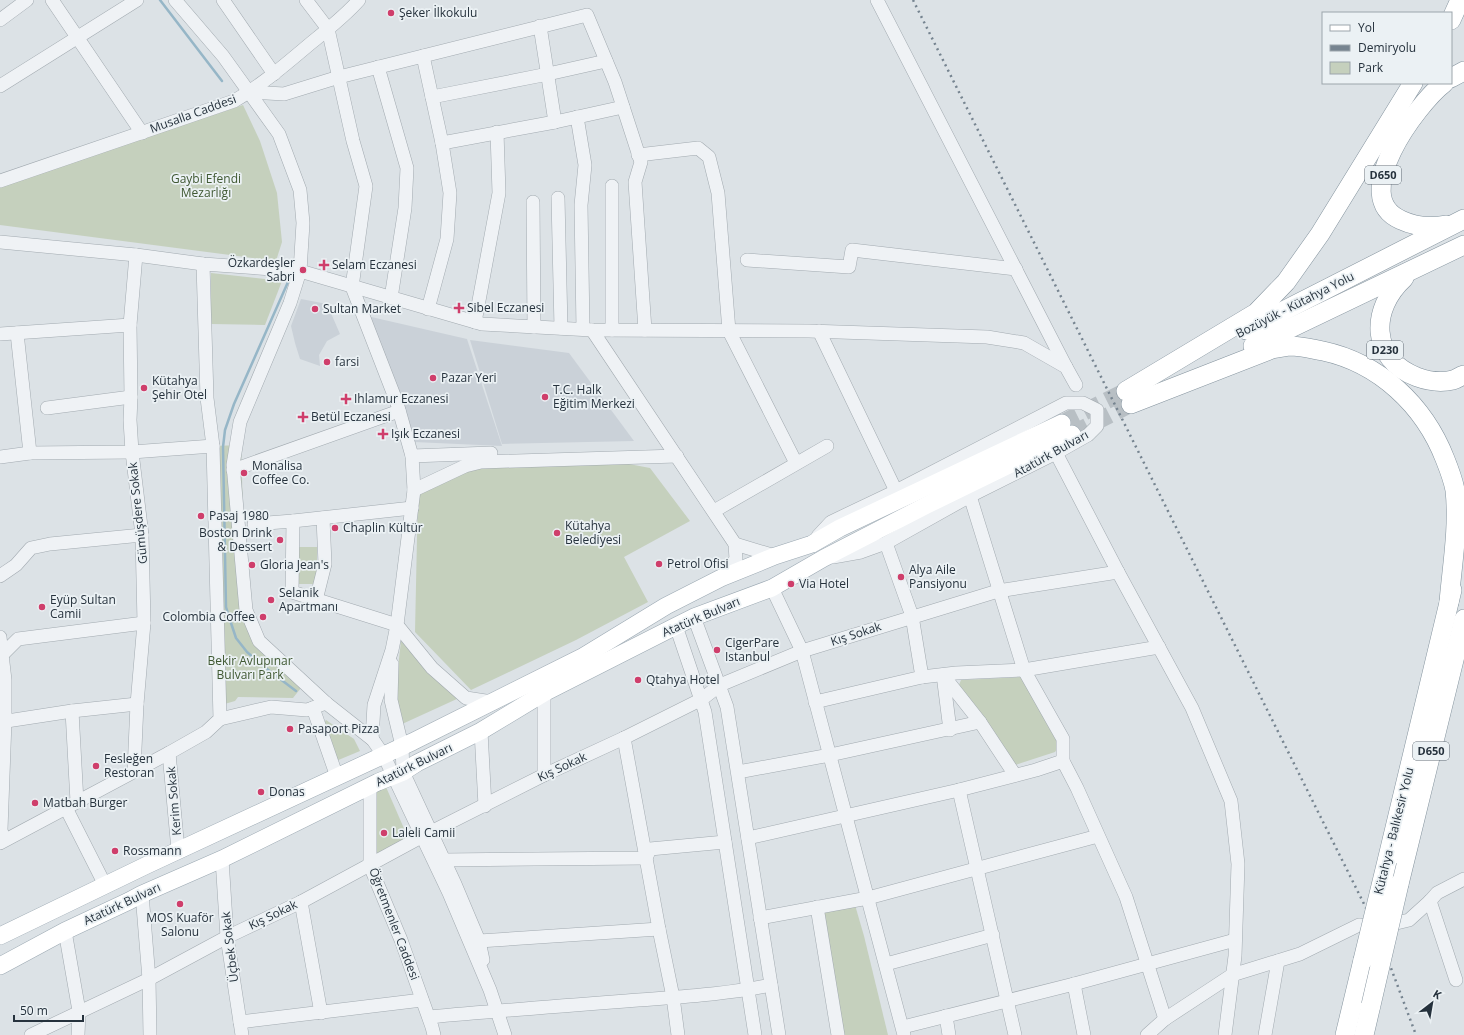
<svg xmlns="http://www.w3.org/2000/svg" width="1464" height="1035" viewBox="0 0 1464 1035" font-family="'Open Sans',sans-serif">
	<rect width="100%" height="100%" fill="#dce2e6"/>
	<!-- built -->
	<g fill="#cad1d8">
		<polygon points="301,299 327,304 340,334 327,341 319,355 320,366 300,359 295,343 291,326"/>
		<polygon points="367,316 467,339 502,446 414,442"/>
		<polygon points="470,340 569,353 634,441 502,444"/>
	</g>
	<!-- green -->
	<g fill="#c5d0bd">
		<polygon points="243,105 260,141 277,193 282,242 276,261 0,225 0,187"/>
		<polygon points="211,273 282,281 265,325 211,324"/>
		<polygon points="241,445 246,610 269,646 308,679 293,698 238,697 235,701 221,705 213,446"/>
		<polygon points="613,461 650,468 690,521 624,557 648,602 576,640 471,690 415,632 418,491 481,462"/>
		<rect x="298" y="547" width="19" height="37"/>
		<polygon points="401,641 428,671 459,698 400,725 395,694"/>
		<polygon points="1021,677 1056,740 1057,749 1055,752 1015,765 959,685 961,680"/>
		<polygon points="326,720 354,739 360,751 336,761 322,724"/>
		<polygon points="386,787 409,840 373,859 371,793"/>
		<polygon points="855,905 864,936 888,1035 844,1035 822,913"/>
	</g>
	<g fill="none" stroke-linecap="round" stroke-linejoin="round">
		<!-- stream -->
		<g stroke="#96b6c7" stroke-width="2.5">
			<polyline points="160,0 222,81"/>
			<polyline points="288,282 234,404 225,430 223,447 226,607 230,620 236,638 247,652 263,666 296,691"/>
		</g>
		<!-- major-tunnel -->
		<g stroke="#b8bfc4" stroke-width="17" stroke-dasharray="17 8" stroke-linecap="butt">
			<polyline points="1062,423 1126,391"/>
			<polyline points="1072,434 1131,404"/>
		</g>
		<!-- minor casing -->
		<g stroke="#a2aab0" stroke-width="14">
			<g id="minor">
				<polyline points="52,0 142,133"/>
				<polyline points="175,0 223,56 279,134 300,190 303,223 300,271 290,303 240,422 233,465 246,610 259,641 326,703 373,740 384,756 449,893 490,990 505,1035"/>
				<polyline points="223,0 274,74"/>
				<polyline points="306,0 328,29 353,141 366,186 352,287 397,403 412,456 414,490 397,625 392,650 374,705 372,739"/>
				<polyline points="877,0 1066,367"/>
				<polyline points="0,20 27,0"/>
				<polyline points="540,26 555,122"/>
				<polyline points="423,56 442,143 450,193 447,239 428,309"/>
				<polyline points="378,67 407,168 405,208 391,298"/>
				<polyline points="0,86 137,0"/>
				<polyline points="249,92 284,94 339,77 587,15 615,82 641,162 635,182 645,330"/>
				<polyline points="432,97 548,74 606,61"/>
				<polyline points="577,117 585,165 581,205 583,329"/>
				<polyline points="442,143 555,122 623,107"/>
				<polyline points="638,155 698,148 709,157 718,193 729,331 796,463"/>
				<path d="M0,181L234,101C262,85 286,64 311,43C327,30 345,16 359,0"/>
				<polyline points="612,186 612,330"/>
				<polyline points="558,198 561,328"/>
				<polyline points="533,202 534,327"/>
				<polyline points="0,242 136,255 203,264 300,271 482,324 592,330 809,331 987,337 1024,343 1066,367 1076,385"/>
				<polyline points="747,260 849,267 852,250 1016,269"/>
				<polyline points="475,322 499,193 497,132"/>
				<polyline points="592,330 735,544 736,559 721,578"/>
				<polyline points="819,331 896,491"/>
				<polyline points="17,333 30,453"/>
				<polyline points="0,334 130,325"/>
				<polyline points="47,408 131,397"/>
				<polyline points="1056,453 1118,572 1192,708 1231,801 1238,864 1235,956 1225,1035"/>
				<polyline points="412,456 491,453"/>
				<polyline points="0,457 30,453 132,452 213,446"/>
				<polyline points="233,470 399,411"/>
				<polyline points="414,490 465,466 481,462 677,456"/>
				<polyline points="970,496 1024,670 1063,739 1063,761 1077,788 1126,897 1165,1019"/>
				<polyline points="412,508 293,521 292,592 397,625 432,668 466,698 492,702"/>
				<polyline points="714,511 827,446"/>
				<polyline points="254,524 293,521"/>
				<polyline points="818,536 831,522 896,491 1066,403 1083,403 1097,410 1097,426 1088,435 1056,453 970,496 886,543 861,552 833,557"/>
				<polyline points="886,543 912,616 922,677"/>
				<polyline points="735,544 775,556"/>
				<polyline points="0,576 16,565 31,548 50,544 142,535"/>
				<polyline points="772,588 802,651 904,1035"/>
				<polyline points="316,600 325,564 323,518"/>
				<polyline points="694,617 727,707 779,1035"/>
				<polyline points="676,626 705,712 755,1035"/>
				<polyline points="0,637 5,680 5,721 1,830 4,840"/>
				<polyline points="0,656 2,655 18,639 144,623"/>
				<polyline points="392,664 391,700 402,746 403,772 455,884 479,941 483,960"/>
				<polyline points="943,675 950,730"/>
				<polyline points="544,693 544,775"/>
				<polyline points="815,702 922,677 956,673 1024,670 1159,647"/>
				<polyline points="313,708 337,777"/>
				<polyline points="72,711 77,802"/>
				<polyline points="220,719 271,707 307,710 326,703"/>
				<polyline points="0,722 72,711 137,704"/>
				<polyline points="980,722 1015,775"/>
				<polyline points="481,731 485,806"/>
				<polyline points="624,738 659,929 673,997 678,1035"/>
				<polyline points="169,753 178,850"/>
				<polyline points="134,771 137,704 144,623 142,535 132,452 130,420 131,397 130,325 136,255"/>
				<polyline points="738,772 830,755 980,722 943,675"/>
				<polyline points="370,786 370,866 401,940 432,1027 434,1035"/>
				<polyline points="959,790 1015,1035"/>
				<polyline points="66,808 105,885"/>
				<polyline points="748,838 959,790 1036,770 1063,761"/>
				<polyline points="0,843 169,753 206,732 220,719 213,446 207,398 203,264"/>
				<polyline points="222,859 227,937 242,1035"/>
				<polyline points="444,860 646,858 650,849 725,842"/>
				<polyline points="142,894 149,979 150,1035"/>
				<polyline points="1430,901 1456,980"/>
				<polyline points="301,902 321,1013"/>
				<polyline points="817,907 838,1035"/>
				<polyline points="760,918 868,898 1098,836"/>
				<polyline points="65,931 79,1011 78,1035"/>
				<polyline points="479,941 659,929"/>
				<polyline points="886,964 993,935"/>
				<polyline points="1074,984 1084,1035"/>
				<polyline points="946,1016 949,1035"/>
				<path d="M429,1017C494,1011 560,1006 626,1001C674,997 724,995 771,985"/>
				<polyline points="240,1022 422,1000"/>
				<polyline points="903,1027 1074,984 1235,940"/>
				<polyline points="31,1035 149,979 227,937 301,902 421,837 544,775 624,738 702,699 720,685 802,651 998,591 1118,572"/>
				<polyline points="1147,1035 1165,1019 1232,975 1300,954 1359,925 1376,928 1409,920 1430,901 1437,893 1464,879"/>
				<polyline points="1265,1035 1278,961"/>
			</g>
		</g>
		<!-- major casing -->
		<g stroke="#9ba8b2" stroke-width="18">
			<g id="major">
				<polyline points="0,936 147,865 412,742 584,656 666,606 721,578 775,556 812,544 840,528 1062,423"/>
				<polyline points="0,966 65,931 129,901 142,894 222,859 378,782 403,772 417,763 481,731 544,693 676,626 694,617 772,588 824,558 927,505 1072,434"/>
			</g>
		</g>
		<!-- highway casing -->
		<g stroke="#83929d" stroke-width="20">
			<g id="highway">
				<polyline points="1451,20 1460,0"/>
				<polyline points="1451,78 1464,71"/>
				<path d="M1444,83C1417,104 1347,197 1401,220C1416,227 1430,228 1446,225"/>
				<path d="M1404,278C1370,309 1370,359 1417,377C1428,381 1441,383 1453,380C1457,379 1460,376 1464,375"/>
				<polyline points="1246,330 1464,219"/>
				<polyline points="1253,346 1464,245"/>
				<polyline points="1126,391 1256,313 1286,282 1320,234 1413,83"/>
				<path d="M1131,404L1272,349C1278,348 1284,347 1290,346C1301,346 1312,349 1323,351C1379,363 1424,405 1445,459C1449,469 1453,479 1455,490C1459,527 1452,566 1449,602"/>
				<polyline points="1387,861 1452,590"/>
				<polyline points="1399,884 1464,619"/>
				<polyline points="1345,1035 1363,960"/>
				<polyline points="1364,1035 1371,1005"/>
			</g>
		</g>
		<!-- minor -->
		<use href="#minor" stroke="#eff2f5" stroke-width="13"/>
		<!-- major -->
		<use href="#major" stroke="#fff" stroke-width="17"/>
		<!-- highway -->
		<use href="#highway" stroke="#fff" stroke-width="19"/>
		<!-- rail -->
		<polyline stroke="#768490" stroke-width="2.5" stroke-dasharray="2 4" stroke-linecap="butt" points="913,0 1376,928 1416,1035"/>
		<!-- highway-bridge casing -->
		<g stroke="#83929d" stroke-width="20" stroke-linecap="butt">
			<g id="highway-bridge">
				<polyline points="1363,960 1387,861"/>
				<polyline points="1371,1005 1399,884"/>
			</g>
		</g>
		<!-- highway-bridge -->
		<use href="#highway-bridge" stroke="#fff" stroke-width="19"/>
	</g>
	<!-- markers -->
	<g fill="#cf3e6b" stroke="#ebf1f4" stroke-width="1.5">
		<circle cx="391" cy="13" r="4"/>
		<path d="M322 259h4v4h4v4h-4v4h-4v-4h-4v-4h4z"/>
		<circle cx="303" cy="270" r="4"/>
		<path d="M457 302h4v4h4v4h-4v4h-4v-4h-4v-4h4z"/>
		<circle cx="315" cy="309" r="4"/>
		<circle cx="327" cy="362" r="4"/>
		<circle cx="433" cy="378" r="4"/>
		<circle cx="144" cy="388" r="4"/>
		<circle cx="545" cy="397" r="4"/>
		<path d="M344 393h4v4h4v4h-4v4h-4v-4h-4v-4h4z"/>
		<path d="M301 411h4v4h4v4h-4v4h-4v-4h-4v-4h4z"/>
		<path d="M381 428h4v4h4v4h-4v4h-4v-4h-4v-4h4z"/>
		<circle cx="244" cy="473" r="4"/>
		<circle cx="201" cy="516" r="4"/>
		<circle cx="335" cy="528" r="4"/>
		<circle cx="557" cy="533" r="4"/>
		<circle cx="280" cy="540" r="4"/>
		<circle cx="659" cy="564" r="4"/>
		<circle cx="252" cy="565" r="4"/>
		<circle cx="901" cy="577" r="4"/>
		<circle cx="791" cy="584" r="4"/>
		<circle cx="271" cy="600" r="4"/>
		<circle cx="42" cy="607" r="4"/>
		<circle cx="263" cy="617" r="4"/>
		<circle cx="717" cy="650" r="4"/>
		<circle cx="638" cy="680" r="4"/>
		<circle cx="290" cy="729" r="4"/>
		<circle cx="96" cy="766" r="4"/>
		<circle cx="261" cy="792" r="4"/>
		<circle cx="35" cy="803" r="4"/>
		<circle cx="384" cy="833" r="4"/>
		<circle cx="115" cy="851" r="4"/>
		<circle cx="180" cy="904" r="4"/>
	</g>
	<g text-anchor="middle" stroke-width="3.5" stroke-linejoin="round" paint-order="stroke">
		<!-- shield labels -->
		<g fill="#ebf1f4" stroke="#616b74" stroke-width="1">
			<rect x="1365" y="166" width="36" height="18" rx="3"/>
			<rect x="1367" y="341" width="36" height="18" rx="3"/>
			<rect x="1413" y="742" width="36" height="18" rx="3"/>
		</g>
		<g font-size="11" font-weight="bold" fill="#26323d">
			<text x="1383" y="179">D650</text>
			<text x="1385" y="354">D230</text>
			<text x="1431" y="755">D650</text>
		</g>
		<!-- poi labels -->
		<g font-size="12" fill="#26323d" stroke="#ebf1f4" text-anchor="start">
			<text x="399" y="17">Şeker İlkokulu</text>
			<text x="295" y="267" text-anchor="end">Özkardeşler<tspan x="295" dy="14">Sabri</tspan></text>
			<text x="332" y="269">Selam Eczanesi</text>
			<text x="467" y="312">Sibel Eczanesi</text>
			<text x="323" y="313">Sultan Market</text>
			<text x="335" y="366">farsi</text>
			<text x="441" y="382">Pazar Yeri</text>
			<text x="152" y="385">Kütahya<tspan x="152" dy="14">Şehir Otel</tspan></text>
			<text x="553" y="394">T.C. Halk<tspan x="553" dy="14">Eğitim Merkezi</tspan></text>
			<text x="354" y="403">Ihlamur Eczanesi</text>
			<text x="311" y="421">Betül Eczanesi</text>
			<text x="391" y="438">Işık Eczanesi</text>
			<text x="252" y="470">Monalisa<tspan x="252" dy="14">Coffee Co.</tspan></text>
			<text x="209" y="520">Pasaj 1980</text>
			<text x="565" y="530">Kütahya<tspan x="565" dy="14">Belediyesi</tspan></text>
			<text x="343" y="532">Chaplin Kültür</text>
			<text x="272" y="537" text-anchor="end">Boston Drink<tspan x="272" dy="14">&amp; Dessert</tspan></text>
			<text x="667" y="568">Petrol Ofisi</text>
			<text x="260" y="569">Gloria Jean's</text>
			<text x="909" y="574">Alya Aile<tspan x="909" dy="14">Pansiyonu</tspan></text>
			<text x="799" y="588">Via Hotel</text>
			<text x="279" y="597">Selanik<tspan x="279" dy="14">Apartmanı</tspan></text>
			<text x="50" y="604">Eyüp Sultan<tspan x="50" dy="14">Camii</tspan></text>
			<text x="255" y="621" text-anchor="end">Colombia Coffee</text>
			<text x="725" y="647">CigerPare<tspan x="725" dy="14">Istanbul</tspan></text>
			<text x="646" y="684">Qtahya Hotel</text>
			<text x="298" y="733">Pasaport Pizza</text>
			<text x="104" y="763">Fesleğen<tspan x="104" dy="14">Restoran</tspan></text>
			<text x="269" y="796">Donas</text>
			<text x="43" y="807">Matbah Burger</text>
			<text x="392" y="837">Laleli Camii</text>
			<text x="123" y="855">Rossmann</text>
			<text x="180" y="922" text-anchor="middle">MOS Kuaför<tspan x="180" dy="14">Salonu</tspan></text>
		</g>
		<!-- street labels -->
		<g font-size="12" fill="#26323d" stroke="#ebf1f4">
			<text transform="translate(193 114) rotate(-20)" y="4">Musalla Caddesi</text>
			<text transform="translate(1295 305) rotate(-27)" y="4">Bozüyük - Kütahya Yolu</text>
			<text transform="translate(1051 454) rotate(-29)" y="4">Atatürk Bulvarı</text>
			<text transform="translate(138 513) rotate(-96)" y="4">Gümüşdere Sokak</text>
			<text transform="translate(701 617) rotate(-23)" y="4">Atatürk Bulvarı</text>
			<text transform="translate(856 634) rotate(-18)" y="4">Kış Sokak</text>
			<text transform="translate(414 765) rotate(-26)" y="4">Atatürk Bulvarı</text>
			<text transform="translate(562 767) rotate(-25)" y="4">Kış Sokak</text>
			<text transform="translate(174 801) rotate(-95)" y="4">Kerim Sokak</text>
			<text transform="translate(1394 831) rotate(-76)" y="4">Kütahya - Balıkesir Yolu</text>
			<text transform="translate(122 904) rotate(-25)" y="4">Atatürk Bulvarı</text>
			<text transform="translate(273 915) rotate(-26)" y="4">Kış Sokak</text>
			<text transform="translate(394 924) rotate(69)" y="4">Öğretmenler Caddesi</text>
			<text transform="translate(230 947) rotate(-97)" y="4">Üçbek Sokak</text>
		</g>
		<!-- park labels -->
		<g font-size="12" fill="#405933" stroke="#ebf1f4">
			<text x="206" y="183">Gaybi Efendi<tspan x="206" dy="14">Mezarlığı</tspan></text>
			<text x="250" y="665">Bekir Avlupınar<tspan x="250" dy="14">Bulvarı Park</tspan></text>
		</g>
	</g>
	<!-- legend -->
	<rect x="1322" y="12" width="130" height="72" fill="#ebf1f4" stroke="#9ca5ab"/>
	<rect x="1330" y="25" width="20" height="6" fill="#ffffff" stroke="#9ca5ab"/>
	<text x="1358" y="32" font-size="12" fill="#26323d">Yol</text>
	<rect x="1330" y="45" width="20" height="6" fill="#768490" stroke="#9ca5ab"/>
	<text x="1358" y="52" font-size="12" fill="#26323d">Demiryolu</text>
	<rect x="1330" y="62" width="20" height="12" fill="#c5d0bd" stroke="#9ca5ab"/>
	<text x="1358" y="72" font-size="12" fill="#26323d">Park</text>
	<!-- north arrow -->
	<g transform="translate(1432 1003) rotate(31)" stroke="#ebf1f4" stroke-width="3" paint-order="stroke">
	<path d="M0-3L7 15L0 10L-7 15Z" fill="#26323d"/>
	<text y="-6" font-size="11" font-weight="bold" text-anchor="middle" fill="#26323d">K</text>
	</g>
	<!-- scale -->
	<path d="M14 1015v6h69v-6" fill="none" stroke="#26323d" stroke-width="2"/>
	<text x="20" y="1015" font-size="12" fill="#26323d" stroke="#ebf1f4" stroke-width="3" paint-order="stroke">50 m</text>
</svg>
